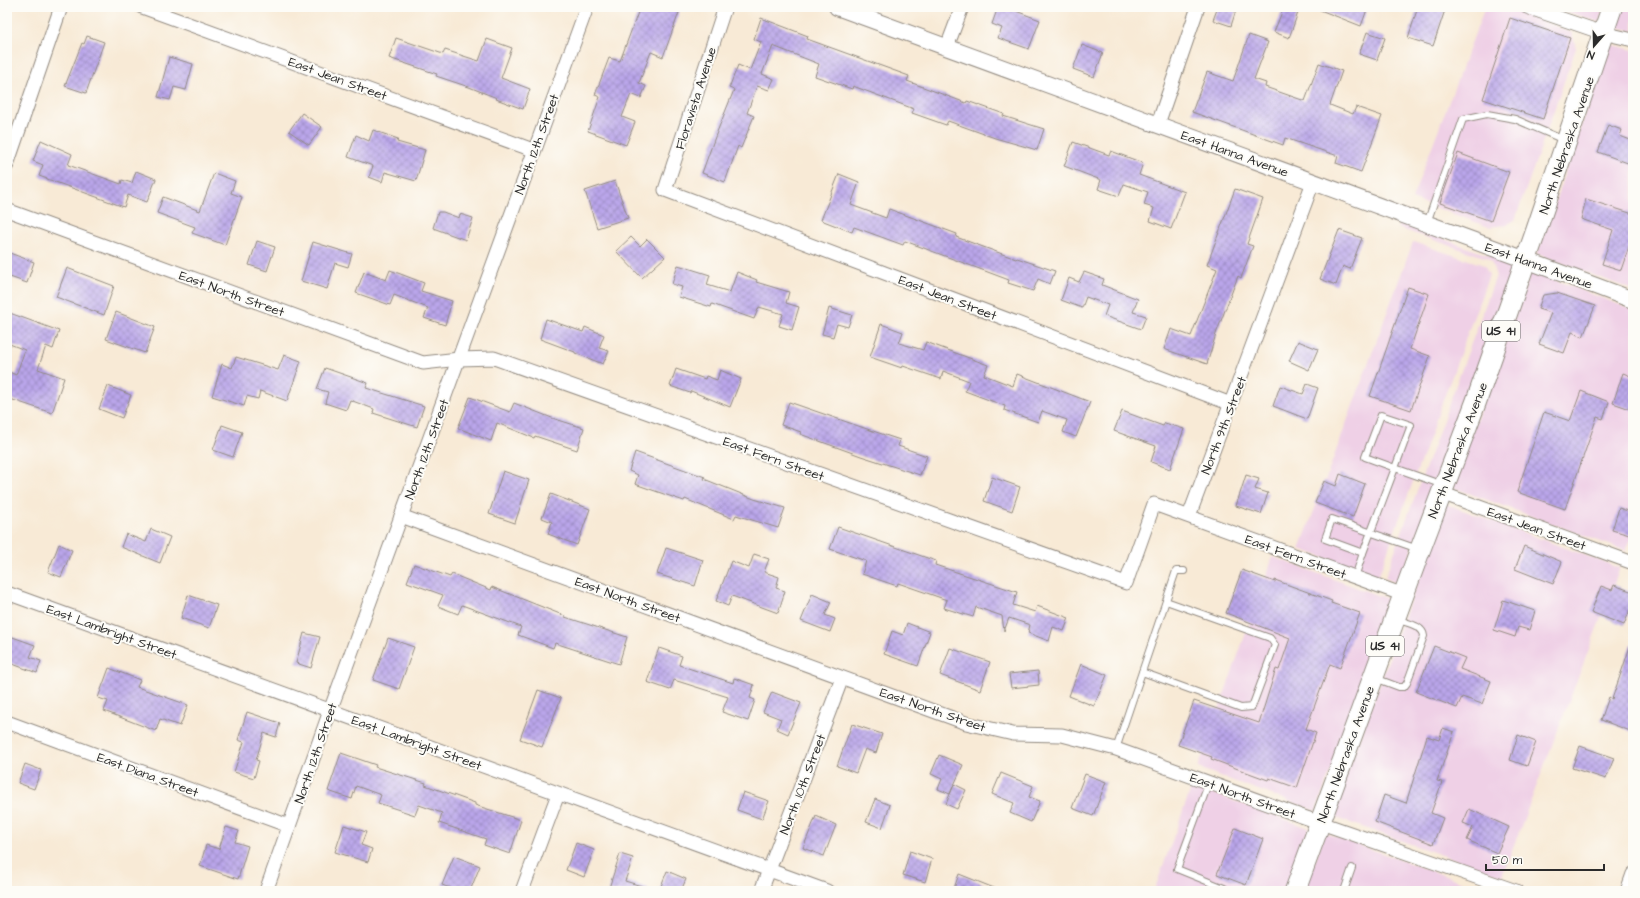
<svg xmlns="http://www.w3.org/2000/svg" width="1640" height="898" viewBox="0 0 1640 898" font-family="'Architects Daughter',sans-serif">
	<defs>
		<pattern id="building-cross-hatch" width="8" height="8" patternUnits="userSpaceOnUse"><rect width="8" height="8" fill="#baa6ea"/><path d="M0 0l8 8M0 8l8-8" fill="none" stroke="#9787be"/></pattern>
	</defs>
	<rect width="100%" height="100%" fill="#fdfcf7"/>
	<filter id="ink" filterUnits="userSpaceOnUse"><feTurbulence type="fractalNoise" baseFrequency=".025" numOctaves="2"/><feDisplacementMap in="SourceGraphic" scale="8" xChannelSelector="R" yChannelSelector="G"/><feConvolveMatrix kernelMatrix="1 2 1 2 8 2 1 2 1" color-interpolation-filters="sRGB"/></filter>
	<filter id="wash" filterUnits="userSpaceOnUse"><feTurbulence type="fractalNoise" baseFrequency=".012" numOctaves="4" result="noise"/><feDisplacementMap in="SourceGraphic" scale="16" xChannelSelector="R" yChannelSelector="G"/><feGaussianBlur stdDeviation="0.9" result="paint"/><feColorMatrix in="noise" values="0 0 0 0 0 0 0 0 0 0 0 0 0 0 0 0 0 1.4 0 .05"/><feComposite in="paint" operator="in"/></filter>
	<g filter="url(#wash)">
		<rect width="100%" height="100%" fill="#f8ead6"/>
		<!-- built -->
		<g fill="#efd0e6">
			<polygon points="1485,7 1509,7 1572,33 1576,48 1515,220 1506,225 1489,227 1412,199"/>
			<polygon points="1553,7 1604,7 1599,22"/>
			<polygon points="1621,7 1633,7 1633,31 1614,26"/>
			<polygon points="1609,44 1633,50 1633,290 1537,254"/>
			<polygon points="1399,223 1516,265 1399,584 1385,578 1496,276 1491,261 1487,258 1398,228"/>
			<polygon points="1413,242 1484,265 1489,275 1378,577 1300,549"/>
			<polygon points="1531,271 1633,310 1633,533 1626,551 1452,487"/>
			<polygon points="1446,504 1620,568 1502,876 1331,816"/>
			<polygon points="1273,557 1393,601 1316,811 1198,768"/>
			<polygon points="1192,786 1309,828 1287,891 1154,891"/>
			<polygon points="1325,833 1488,891 1304,891"/>
		</g>
		<g id="blocks">
			<!-- building -->
			<g fill="url(#building-cross-hatch)">
				<polygon points="640,7 681,7 663,57 651,52 639,83 646,86 641,98 631,94 622,117 635,122 626,145 588,131 600,97 595,95 609,58 620,61"/>
				<polygon points="998,7 1005,7 1040,20 1029,49 998,38 1002,28 992,24"/>
				<polygon points="1218,7 1237,7 1231,26 1213,20"/>
				<polygon points="1284,7 1300,7 1289,38 1274,32"/>
				<polygon points="1315,7 1368,7 1361,26 1315,8"/>
				<polygon points="1418,7 1436,7 1445,10 1433,46 1408,38"/>
				<polygon points="761,18 808,36 807,39 909,76 907,81 966,103 967,101 1004,114 1003,116 1044,129 1037,150 995,138 948,121 946,125 912,113 914,109 853,86 852,89 815,76 819,64 773,46 762,74 774,79 769,90 757,86 747,113 754,116 741,148 738,146 725,182 702,173 715,137 734,90 729,88 738,65 750,70 761,42 754,39"/>
				<polygon points="1510,18 1570,38 1543,119 1483,99"/>
				<polygon points="1367,32 1385,38 1377,60 1359,54"/>
				<polygon points="1249,35 1268,42 1254,79 1266,83 1265,87 1305,101 1319,63 1342,71 1330,105 1353,114 1356,107 1382,116 1361,172 1336,163 1338,156 1285,138 1283,145 1192,112 1207,72 1233,81"/>
				<polygon points="87,36 104,42 86,93 65,86 82,43 84,44"/>
				<polygon points="396,38 443,54 445,50 479,61 487,39 512,48 501,78 530,89 523,109 496,99 497,98 469,87 436,76 437,74 389,58"/>
				<polygon points="1082,45 1103,53 1094,77 1073,69"/>
				<polygon points="169,57 193,64 186,90 174,87 170,100 158,97"/>
				<polygon points="302,113 322,127 309,145 289,131"/>
				<polygon points="1608,125 1622,130 1620,136 1633,141 1633,165 1598,152"/>
				<polygon points="373,130 398,139 397,142 425,150 416,181 385,172 382,182 369,177 373,166 348,157 356,135 369,141"/>
				<polygon points="41,140 72,154 68,165 121,184 122,180 132,183 136,171 156,179 147,202 128,195 124,207 39,176 43,165 33,161"/>
				<polygon points="1073,142 1109,155 1111,151 1143,163 1139,175 1185,192 1171,229 1150,221 1154,208 1144,205 1148,192 1124,184 1119,196 1098,189 1101,180 1064,166"/>
				<polygon points="1458,153 1509,172 1491,221 1440,203"/>
				<polygon points="214,173 235,181 231,193 242,197 225,245 192,233 195,227 157,213 163,197 200,211"/>
				<polygon points="839,174 859,182 851,205 886,218 889,209 957,234 956,237 1016,259 1017,258 1055,271 1050,284 1038,279 1033,291 1008,283 1009,280 905,241 903,245 854,227 852,232 821,220"/>
				<polygon points="615,181 628,218 597,228 585,191"/>
				<polygon points="1235,189 1263,199 1247,244 1253,246 1241,278 1238,276 1216,334 1207,364 1164,349 1171,329 1191,336 1217,269 1207,265"/>
				<polygon points="1586,199 1633,214 1633,235 1621,270 1602,264 1613,230 1581,219"/>
				<polygon points="438,212 443,212 459,218 460,214 473,218 466,240 433,228"/>
				<polygon points="1339,230 1362,238 1350,269 1343,266 1336,285 1320,279"/>
				<polygon points="631,237 640,246 647,239 665,257 642,278 616,251"/>
				<polygon points="257,241 275,247 267,271 249,265"/>
				<polygon points="313,242 352,254 348,267 335,263 327,289 301,281"/>
				<polygon points="7,252 34,262 27,283 7,276"/>
				<polygon points="678,265 710,275 707,285 730,292 737,272 757,280 756,282 789,292 786,303 799,307 792,330 779,326 783,314 759,307 754,319 712,304 711,307 679,297 682,287 672,284"/>
				<polygon points="67,268 114,286 104,315 56,297"/>
				<polygon points="390,270 424,283 421,291 452,301 445,325 424,318 428,308 394,295 390,305 356,293 364,272 386,280"/>
				<polygon points="1084,272 1104,279 1102,285 1138,299 1133,312 1146,316 1141,329 1104,316 1108,305 1086,297 1082,308 1061,300 1069,278 1079,282"/>
				<polygon points="1408,287 1429,294 1410,349 1430,356 1411,410 1370,396"/>
				<polygon points="1557,293 1595,306 1583,337 1572,332 1564,353 1539,344 1551,313 1538,309 1543,295"/>
				<polygon points="829,308 852,315 848,327 837,324 833,337 822,334"/>
				<polygon points="7,312 59,331 53,349 46,346 38,369 64,378 52,413 7,398 7,371 16,375 25,350 7,343"/>
				<polygon points="116,312 155,327 145,353 106,339"/>
				<polygon points="546,319 583,332 585,327 604,335 599,348 609,351 603,364 575,353 575,352 540,339"/>
				<polygon points="881,324 903,332 899,343 923,350 926,342 988,365 984,375 1013,386 1017,374 1090,402 1076,437 1063,432 1067,420 1042,411 1038,422 1004,410 1005,406 965,391 969,381 943,371 941,379 903,366 902,368 870,357"/>
				<polygon points="1298,341 1318,349 1309,370 1289,361"/>
				<polygon points="284,355 301,361 287,401 260,391 258,399 247,396 244,406 212,396 222,364 232,368 236,357 278,370"/>
				<polygon points="325,368 368,383 366,388 424,406 417,427 373,413 374,409 350,400 346,410 325,403 328,392 317,389"/>
				<polygon points="676,369 705,379 706,376 717,380 720,370 741,379 730,407 691,391 690,393 670,386"/>
				<polygon points="1623,373 1633,377 1633,410 1613,403"/>
				<polygon points="1307,384 1318,388 1307,419 1273,406 1280,386 1303,394"/>
				<polygon points="108,386 131,395 122,418 99,409"/>
				<polygon points="1581,391 1609,402 1603,419 1597,417 1565,509 1517,492 1544,412 1570,421"/>
				<polygon points="470,397 510,412 514,403 552,418 584,428 577,450 535,436 534,438 497,423 491,441 458,428"/>
				<polygon points="789,402 870,430 900,440 898,446 927,456 920,475 861,456 800,434 801,432 781,425"/>
				<polygon points="1122,411 1163,426 1165,423 1184,429 1170,469 1151,462 1156,446 1114,431"/>
				<polygon points="222,425 242,432 233,457 213,450"/>
				<polygon points="635,452 705,477 704,479 754,499 785,508 778,528 736,515 734,519 685,499 684,501 635,484 638,475 629,471"/>
				<polygon points="503,471 529,480 515,523 489,514"/>
				<polygon points="1340,474 1365,484 1353,517 1315,503 1324,481 1336,486"/>
				<polygon points="1246,475 1259,479 1255,489 1268,493 1261,514 1236,506"/>
				<polygon points="992,477 1020,487 1012,511 984,501"/>
				<polygon points="551,494 590,509 577,545 548,534 552,522 542,518"/>
				<polygon points="1619,508 1633,513 1633,536 1612,530"/>
				<polygon points="838,527 936,561 935,565 1017,592 1013,605 1035,612 1037,606 1069,618 1064,631 1053,627 1049,641 1028,633 1030,625 1009,618 1004,631 1002,616 976,607 973,617 944,608 947,600 898,583 897,586 862,574 866,561 830,549"/>
				<polygon points="151,529 170,537 160,563 121,547 126,534 146,542"/>
				<polygon points="59,544 72,550 61,577 48,572"/>
				<polygon points="1524,546 1562,562 1553,584 1515,569"/>
				<polygon points="666,548 703,560 695,586 657,574"/>
				<polygon points="754,554 769,559 764,572 779,577 776,588 785,591 778,613 732,596 728,606 716,601 731,561 749,568"/>
				<polygon points="414,564 450,577 452,574 491,590 492,587 565,616 565,617 627,637 619,664 555,643 553,648 518,635 521,627 462,605 458,614 438,606 443,595 407,582"/>
				<polygon points="1242,570 1275,582 1275,580 1332,601 1331,603 1360,613 1340,668 1330,664 1306,729 1316,733 1297,788 1269,778 1268,780 1211,759 1212,757 1178,745 1194,701 1259,723 1276,669 1279,670 1290,638 1226,613"/>
				<polygon points="1614,585 1633,592 1633,602 1624,625 1591,612 1601,586 1612,590"/>
				<polygon points="812,594 831,602 825,615 835,619 830,632 801,621"/>
				<polygon points="188,595 217,605 209,628 181,618"/>
				<polygon points="1503,600 1535,611 1529,630 1518,627 1515,637 1494,630"/>
				<polygon points="907,623 930,632 918,666 884,654 892,631 903,635"/>
				<polygon points="304,633 320,637 311,668 296,663"/>
				<polygon points="7,635 35,645 30,657 41,661 37,673 7,662"/>
				<polygon points="388,638 414,647 399,689 373,680"/>
				<polygon points="1631,644 1633,645 1633,732 1601,720 1609,697 1612,699"/>
				<polygon points="1434,646 1465,658 1460,669 1491,681 1482,704 1462,697 1457,708 1416,692"/>
				<polygon points="659,648 682,656 679,665 733,683 734,678 754,685 750,698 755,700 748,721 722,712 728,697 674,680 670,690 647,682"/>
				<polygon points="950,648 990,662 980,690 940,675"/>
				<polygon points="1081,664 1107,675 1094,706 1069,696"/>
				<polygon points="109,668 140,680 137,687 188,705 180,726 160,719 156,731 104,711 108,701 98,698"/>
				<polygon points="1038,671 1039,685 1011,688 1009,674"/>
				<polygon points="538,690 561,698 542,747 520,739"/>
				<polygon points="772,692 801,703 788,734 777,729 781,719 763,712"/>
				<polygon points="247,712 280,723 276,737 264,733 256,760 259,761 254,778 234,772 244,742 238,740"/>
				<polygon points="852,724 882,734 876,753 865,749 856,773 837,766"/>
				<polygon points="1443,728 1454,732 1437,781 1442,782 1431,813 1443,818 1433,844 1375,822 1384,795 1406,803 1427,736 1439,740"/>
				<polygon points="1518,735 1536,742 1527,766 1510,760"/>
				<polygon points="1580,746 1614,758 1606,779 1572,768"/>
				<polygon points="341,753 376,765 375,767 426,783 425,785 475,803 475,805 521,820 510,854 484,845 486,839 439,823 442,813 419,805 415,815 378,803 381,795 356,786 352,799 328,791"/>
				<polygon points="939,755 963,765 950,794 938,789 942,779 931,774"/>
				<polygon points="25,764 41,770 34,789 18,783"/>
				<polygon points="1001,773 1033,786 1029,797 1040,801 1031,822 1010,813 1014,803 992,794"/>
				<polygon points="1085,774 1106,782 1093,816 1072,808"/>
				<polygon points="954,784 966,790 957,809 946,804"/>
				<polygon points="743,792 769,801 762,819 737,810"/>
				<polygon points="875,799 890,805 882,828 866,822"/>
				<polygon points="1469,809 1509,827 1497,853 1467,840 1473,827 1463,823"/>
				<polygon points="816,816 836,825 824,856 803,848"/>
				<polygon points="344,825 366,832 361,845 372,849 368,862 335,852"/>
				<polygon points="226,827 239,831 235,842 248,846 238,879 200,866 206,845 219,849"/>
				<polygon points="1235,828 1263,839 1246,885 1217,874"/>
				<polygon points="576,843 594,850 584,877 566,870"/>
				<polygon points="910,851 932,859 925,882 903,875"/>
				<polygon points="620,854 633,858 625,881 648,888 648,891 608,891"/>
				<polygon points="454,856 480,866 470,891 458,891 442,885"/>
				<polygon points="667,871 686,879 681,891 659,891"/>
				<polygon points="959,874 999,890 999,891 953,891"/>
			</g>
		</g>
	</g>
	<g filter="url(#ink)">
		<use href="#blocks" fill-opacity="0" stroke="#928a80" stroke-width="1"/>
		<g fill="none" stroke-linecap="round" stroke-linejoin="round">
			<!-- service casing -->
			<g stroke="#928a80" stroke-width="8">
				<g id="service">
					<polyline points="1427,223 1463,119 1487,114 1515,119 1564,140"/>
					<path d="M1418,549C1389,539 1361,529 1332,519L1325,539L1363,553L1395,468L1365,457L1381,415L1411,425L1395,468L1443,485"/>
					<polyline points="1355,577 1363,553"/>
					<polyline points="1142,672 1241,708 1252,707 1275,645 1270,638 1166,601"/>
					<path d="M1375,678L1399,687H1404L1407,683L1424,636C1423,625 1406,623 1396,619"/>
					<polyline points="1116,749 1176,571 1184,571"/>
					<polyline points="1209,782 1177,869 1224,888"/>
					<polyline points="1344,891 1352,868"/>
				</g>
			</g>
			<!-- minor casing -->
			<g stroke="#928a80" stroke-width="15">
				<g id="minor">
					<polyline points="142,7 533,150"/>
					<polyline points="725,7 665,190 1231,404"/>
					<polyline points="1527,7 1603,33 1633,40"/>
					<polyline points="947,47 962,7"/>
					<polyline points="1158,124 1198,7"/>
					<polyline points="7,165 61,7"/>
					<polyline points="7,210 423,363 459,359 494,358 1126,583 1154,504 1404,595"/>
					<polyline points="1441,493 1633,563"/>
					<polyline points="401,516 966,723 1013,734 1062,735 1116,749 1301,816 1516,891"/>
					<polyline points="1189,516 1313,182"/>
					<polyline points="7,593 827,891"/>
					<polyline points="7,722 289,826"/>
					<polyline points="266,891 330,711 587,7"/>
					<polyline points="522,891 558,794"/>
					<polyline points="761,891 842,678"/>
					<polyline points="1627,891 1633,874"/>
				</g>
			</g>
			<!-- tertiary casing -->
			<g stroke="#928a80" stroke-width="18">
				<polyline id="tertiary" points="837,7 1526,260 1633,300"/>
			</g>
			<!-- primary casing -->
			<g stroke="#928a80" stroke-width="22">
				<polyline id="primary" points="1295,891 1420,550 1476,402 1535,234 1612,7"/>
			</g>
			<!-- service -->
			<use href="#service" stroke="#fff" stroke-width="6"/>
			<!-- minor -->
			<use href="#minor" stroke="#fff" stroke-width="13"/>
			<!-- tertiary -->
			<use href="#tertiary" stroke="#fff" stroke-width="16"/>
			<!-- primary -->
			<use href="#primary" stroke="#fff" stroke-width="20"/>
		</g>
	</g>
	<g text-anchor="middle" stroke-width="4" stroke-linejoin="round" paint-order="stroke">
		<!-- shield labels -->
		<g fill="#fdfcf7" stroke="#6a6a68" stroke-width="1">
			<rect x="1482" y="321" width="38" height="20" rx="3"/>
			<rect x="1366" y="636" width="38" height="20" rx="3"/>
		</g>
		<g font-size="12" font-weight="bold" fill="#2b2b2b">
			<text x="1501" y="335">US 41</text>
			<text x="1385" y="650">US 41</text>
		</g>
		<!-- street labels -->
		<g font-size="13" fill="#2b2b2b" stroke="#fdfcf7">
			<text transform="translate(338 78) rotate(20)" y="5">East Jean Street</text>
			<text transform="translate(695 98) rotate(-72)" y="5">Floravista Avenue</text>
			<text transform="translate(536 144) rotate(-70)" y="5">North 12th Street</text>
			<text transform="translate(1566 145) rotate(-71)" y="5">North Nebraska Avenue</text>
			<text transform="translate(1235 153) rotate(20)" y="5">East Hanna Avenue</text>
			<text transform="translate(1539 265) rotate(20)" y="5">East Hanna Avenue</text>
			<text transform="translate(232 293) rotate(20)" y="5">East North Street</text>
			<text transform="translate(948 297) rotate(21)" y="5">East Jean Street</text>
			<text transform="translate(1223 425) rotate(-69)" y="5">North 9th Street</text>
			<text transform="translate(426 449) rotate(-70)" y="5">North 12th Street</text>
			<text transform="translate(1457 450) rotate(-69)" y="5">North Nebraska Avenue</text>
			<text transform="translate(774 458) rotate(20)" y="5">East Fern Street</text>
			<text transform="translate(1537 528) rotate(20)" y="5">East Jean Street</text>
			<text transform="translate(1296 556) rotate(20)" y="5">East Fern Street</text>
			<text transform="translate(628 599) rotate(20)" y="5">East North Street</text>
			<text transform="translate(112 631) rotate(20)" y="5">East Lambright Street</text>
			<text transform="translate(933 709) rotate(19)" y="5">East North Street</text>
			<text transform="translate(417 742) rotate(20)" y="5">East Lambright Street</text>
			<text transform="translate(315 753) rotate(-71)" y="5">North 12th Street</text>
			<text transform="translate(1345 754) rotate(-70)" y="5">North Nebraska Avenue</text>
			<text transform="translate(148 774) rotate(20)" y="5">East Diana Street</text>
			<text transform="translate(802 784) rotate(-69)" y="5">North 10th Street</text>
			<text transform="translate(1243 795) rotate(20)" y="5">East North Street</text>
		</g>
	</g>
	<!-- margin -->
	<rect width="1640" height="898" fill="none" stroke="#fdfcf7" stroke-width="24"/>
	<!-- north arrow -->
	<g transform="translate(1594 46) rotate(200)" stroke="#fdfcf7" stroke-width="3" paint-order="stroke">
	<path d="M0-3L7 15L0 10L-7 15Z" fill="#2b2b2b"/>
	<text y="-6" font-size="11" font-weight="bold" text-anchor="middle" fill="#2b2b2b">N</text>
	</g>
	<!-- scale -->
	<path d="M1486 864v6h118v-6" fill="none" stroke="#2b2b2b" stroke-width="2"/>
	<text x="1492" y="864" font-size="12" fill="#2b2b2b" stroke="#fdfcf7" stroke-width="3" paint-order="stroke">50 m</text>
</svg>
